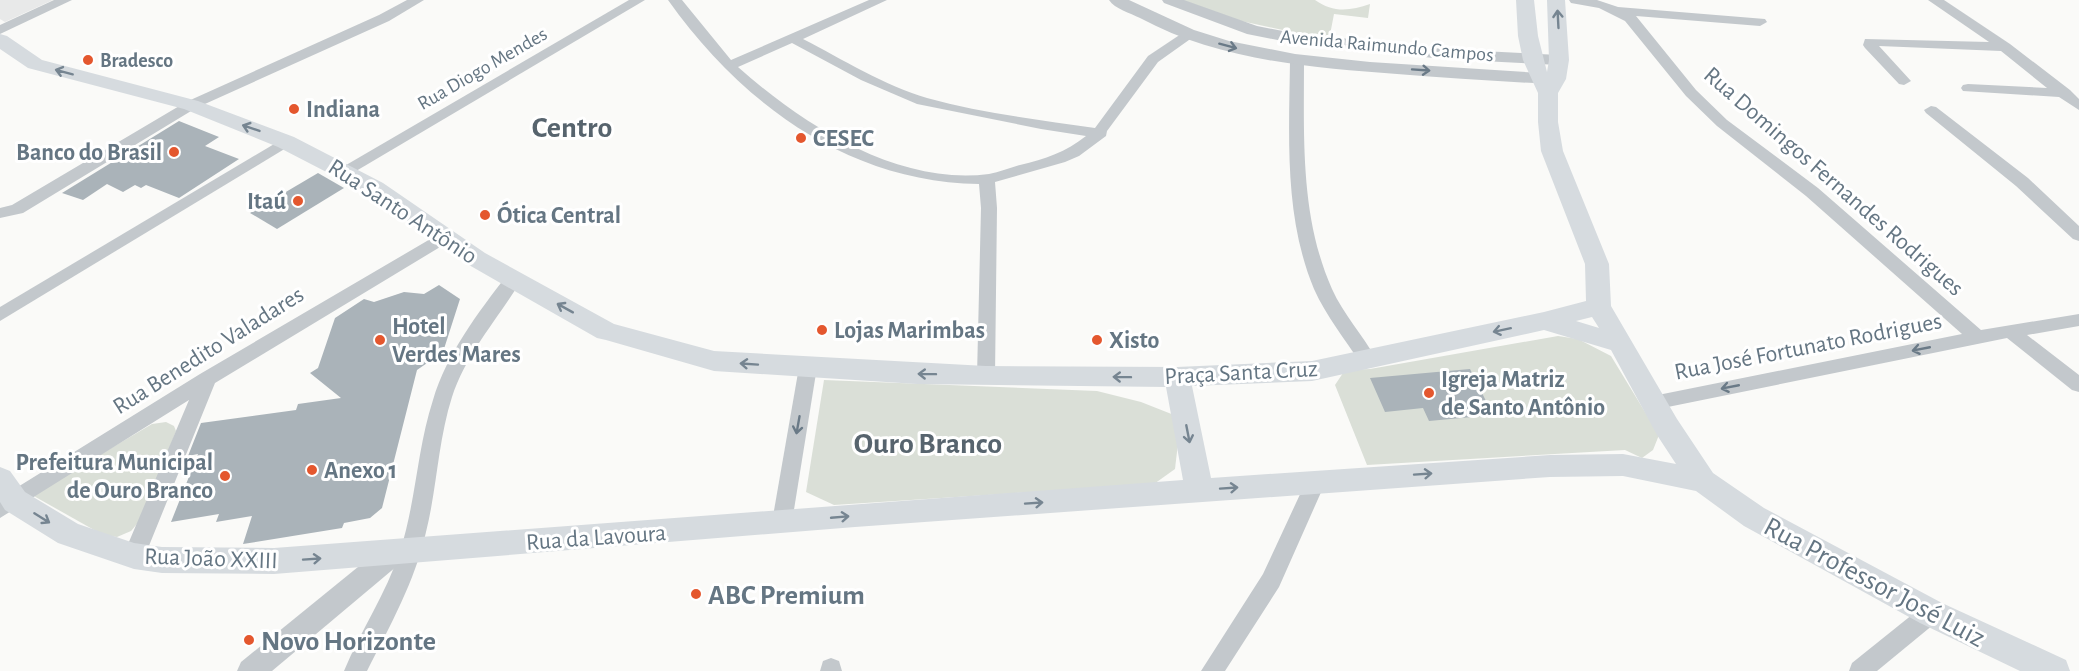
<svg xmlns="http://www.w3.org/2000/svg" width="2079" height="671" viewBox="0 0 2079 671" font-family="'Alegreya Sans',sans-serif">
	<rect width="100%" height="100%" fill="#fafaf8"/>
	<!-- built -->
	<polygon fill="#e8e9e9" points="0,0 53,0 5,22 0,19"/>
	<!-- green -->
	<g fill="#dadfd7">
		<path d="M1182,0H1315C1333,13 1350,11 1370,4L1368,18L1334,14L1329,40L1241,21Z"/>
		<polygon points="1558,336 1578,339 1611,356 1659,435 1653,450 1642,458 1625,450 1367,465 1335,385 1345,370 1370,369"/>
		<polygon points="824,380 1097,391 1141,402 1174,415 1178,443 1175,469 1154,484 834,505 806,492"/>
		<polygon points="166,422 174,426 176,431 142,518 131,531 117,537 103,535 32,495 152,424"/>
	</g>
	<!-- building -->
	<g fill="#aab3b9">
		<polygon points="179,121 219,137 205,146 239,159 179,198 146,185 141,188 135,185 123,192 107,184 83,200 62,193"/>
		<polygon points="318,173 344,188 277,229 250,213"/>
		<polygon points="439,285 460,299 443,352 417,370 382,508 370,518 344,523 342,528 243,544 252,516 216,522 219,514 171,522 198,454 188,456 201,423 296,410 298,404 341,398 310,373 318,368 335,318 364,299 374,302 404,292 424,294"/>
		<polygon points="1470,369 1493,415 1429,421 1423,408 1385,412 1370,378"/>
	</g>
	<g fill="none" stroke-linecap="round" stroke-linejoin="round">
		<!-- minor -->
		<g fill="#c3c8cc" fill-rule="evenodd">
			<polygon points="54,0 72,0 0,34 0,25"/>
			<polygon points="407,0 424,0 389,21 196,108 23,213 0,218 0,208 12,205 186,102 379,15"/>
			<polygon points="629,0 645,0 351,174 346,176 338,171 341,168"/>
			<path d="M668,0H682L731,60L869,0H887L803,39C842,59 885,86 927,98C981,113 1039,120 1095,128L1148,56L1184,32L1189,31L1196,35L1158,62L1107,131L1106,136L1079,156L1065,162L995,182L997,208L995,376L993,381L986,383L979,381L977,376L981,208L979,184C848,182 742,104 668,0ZM792,43L861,80L917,104L1041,129L1086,136C1066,152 1045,159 1020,165C1010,168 1000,172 989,174C898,186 803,125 738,67Z"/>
			<polygon points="1569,0 1597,0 1618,7 1765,19 1767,22 1760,26 1636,16 1696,90 1727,120 1818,188 1981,330 2079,314 2079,326 2027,335 2079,375 2079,392 2072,390 2007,338 1653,410 1646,408 1643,403 1646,398 1653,396 1962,334 1806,196 1717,126 1686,96 1625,21 1599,8 1571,3"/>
			<polygon points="1928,0 1944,0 2010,44 2070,90 2079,99 2079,110 2059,97 1963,91 1961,88 1963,85 1968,84 2047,88 2001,51 1879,46 1911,81 1904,85 1899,84 1865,48 1863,45 1865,39 1989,42"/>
			<path d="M1297,57L1304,61C1304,137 1300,217 1332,289C1343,314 1363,335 1376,359L1373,364L1367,366L1361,364C1345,339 1326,316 1314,289C1284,217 1289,137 1290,61Z"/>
			<polygon points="1931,106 1936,107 2028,178 2079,226 2079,241 2073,239 2016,186 1926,113 1924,110"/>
			<polygon points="286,137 291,139 294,142 291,145 0,321 0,307"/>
			<polygon points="444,231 450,233 452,237 450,241 215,383 142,563 134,565 126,563 123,556 189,400 0,518 0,498 200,374"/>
			<path d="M513,273L519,275L522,279C498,319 467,352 452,397C438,441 437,488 426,532C415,581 390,626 367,671H344C361,630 386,594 400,551C416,502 417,449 433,400C447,353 478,313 507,275Z"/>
			<polygon points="808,360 815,362 817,367 792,522 789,528 782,531 775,528 772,522 799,367 801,362"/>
			<polygon points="1316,473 1323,475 1326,481 1279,587 1225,671 1201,671 1263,574 1309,475"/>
			<polygon points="1931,603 1939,606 1942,613 1939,620 1877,671 1849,671 1852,663 1923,606"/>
			<polygon points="831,658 839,661 842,671 820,671 823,661"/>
		</g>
		<!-- tertiary -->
		<g fill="#c3c8cc" fill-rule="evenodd">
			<path d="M1109,0H1129L1194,30L1229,41L1295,54L1370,62L1556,74L1562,75L1565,79L1562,83L1556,84C1503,82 1450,78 1397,74C1310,68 1218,60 1140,18C1130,13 1115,9 1109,0Z"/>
			<polygon points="1162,0 1184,0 1257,26 1293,33 1443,49 1559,55 1565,56 1568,60 1565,64 1559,65 1443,59 1293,43 1247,34 1164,3"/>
			<polygon points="394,542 403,545 407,553 403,561 272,671 237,671 241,662 385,545"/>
		</g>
		<!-- secondary -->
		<path fill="#d6dbdf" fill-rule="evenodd" d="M1516,0H1534L1538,36L1547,72L1549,60L1547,0H1565L1569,60L1566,79L1558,93V122L1563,151L1609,264L1611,306L1677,419L1713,473L1764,508L1942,603L2066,660L2070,671H2020L1920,623L1744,526L1696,491L1623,476L1550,477L855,527L274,574L162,573L134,569L58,543L5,510L0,502V467L10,471L25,492L78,524L134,543L162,547L274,548L1183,480L1166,387L917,384L714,371L606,340L597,338L469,265L367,193L278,147L184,109L28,68L0,49V34L7,36L42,60L198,101L294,137L383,183L485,253L614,324L714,351L986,366L1177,367L1312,361L1544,312L1586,301L1585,264L1541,151L1538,122V93L1523,60L1518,36ZM1592,317L1599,328L1576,321ZM1544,330L1611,350L1657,435L1676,464L1623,454L1550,455L1211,478L1192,386L1312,381Z"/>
	</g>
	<!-- one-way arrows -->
	<defs><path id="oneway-shaft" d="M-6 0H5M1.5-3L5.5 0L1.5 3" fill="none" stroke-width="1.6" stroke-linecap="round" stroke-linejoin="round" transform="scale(1.5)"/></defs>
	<g stroke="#768591">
		<use href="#oneway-shaft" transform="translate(1558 19) rotate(-93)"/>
		<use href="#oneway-shaft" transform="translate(64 72) rotate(-165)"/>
		<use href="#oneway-shaft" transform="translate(251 128) rotate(-161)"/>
		<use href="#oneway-shaft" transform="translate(565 308) rotate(-151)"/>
		<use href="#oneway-shaft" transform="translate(1502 330) rotate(168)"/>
		<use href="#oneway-shaft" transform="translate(749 364) rotate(-176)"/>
		<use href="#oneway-shaft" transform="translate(927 374) rotate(-179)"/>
		<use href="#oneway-shaft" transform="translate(1122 377) rotate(-179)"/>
		<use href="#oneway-shaft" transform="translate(1188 434) rotate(79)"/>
		<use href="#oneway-shaft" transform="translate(1423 474) rotate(-4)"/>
		<use href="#oneway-shaft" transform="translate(1229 488) rotate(-4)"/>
		<use href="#oneway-shaft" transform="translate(1034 503) rotate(-4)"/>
		<use href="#oneway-shaft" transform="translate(840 517) rotate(-5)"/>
		<use href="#oneway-shaft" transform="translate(42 518) rotate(32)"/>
		<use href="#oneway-shaft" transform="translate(312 559) rotate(-4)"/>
	</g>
	<g stroke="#6a7a87">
		<use href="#oneway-shaft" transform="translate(1228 46) rotate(15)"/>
		<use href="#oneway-shaft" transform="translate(1421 70) rotate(4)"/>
		<use href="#oneway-shaft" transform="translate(1921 349) rotate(169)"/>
		<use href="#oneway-shaft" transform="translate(1730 387) rotate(169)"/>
		<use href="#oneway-shaft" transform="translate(798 425) rotate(100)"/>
	</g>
	<!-- markers -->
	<g fill="#e4572e" stroke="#fff" stroke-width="2">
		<circle cx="88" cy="60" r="6"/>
		<circle cx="294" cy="109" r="6"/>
		<circle cx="801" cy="138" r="6"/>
		<circle cx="174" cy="152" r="6"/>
		<circle cx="298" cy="201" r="6"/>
		<circle cx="485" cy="215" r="6"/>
		<circle cx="822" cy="330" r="6"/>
		<circle cx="380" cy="340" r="6"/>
		<circle cx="1097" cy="340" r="6"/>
		<circle cx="1429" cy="393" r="6"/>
		<circle cx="312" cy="470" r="6"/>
		<circle cx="225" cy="476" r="6"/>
		<circle cx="696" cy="594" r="6"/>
		<circle cx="249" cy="640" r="6"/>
	</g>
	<g text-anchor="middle" stroke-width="6" stroke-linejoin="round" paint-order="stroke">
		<!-- far-street labels -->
		<g font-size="20" fill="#657683" stroke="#fff">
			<text transform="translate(1387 45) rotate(5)" y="7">Avenida Raimundo Campos</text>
			<text transform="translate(482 68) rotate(-30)" y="7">Rua Diogo Mendes</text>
		</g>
		<!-- far-poi labels -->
		<g font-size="20" font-weight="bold" fill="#657683" stroke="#fff" text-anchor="start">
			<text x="100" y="67">Bradesco</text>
		</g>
		<!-- poi labels -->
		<g font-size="24" font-weight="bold" fill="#657683" stroke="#fff" text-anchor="start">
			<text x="306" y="117">Indiana</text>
			<text x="813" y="146">CESEC</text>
			<text x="162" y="160" text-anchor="end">Banco do Brasil</text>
			<text x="286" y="209" text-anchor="end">Itaú</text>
			<text x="497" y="223">Ótica Central</text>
			<text x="392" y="334">Hotel<tspan x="392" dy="28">Verdes Mares</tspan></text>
			<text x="834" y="338">Lojas Marimbas</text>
			<text x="1109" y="348">Xisto</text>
			<text x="1441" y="387">Igreja Matriz<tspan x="1441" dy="28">de Santo Antônio</tspan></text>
			<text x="213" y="470" text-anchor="end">Prefeitura Municipal<tspan x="213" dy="28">de Ouro Branco</tspan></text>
			<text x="324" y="478">Anexo 1</text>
		</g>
		<!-- street labels -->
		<g font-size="24" fill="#657683" stroke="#fff">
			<text transform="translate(1834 181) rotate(41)" y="8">Rua Domingos Fernandes Rodrigues</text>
			<text transform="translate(403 211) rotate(33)" y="8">Rua Santo Antônio</text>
			<text transform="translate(1808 346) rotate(-11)" y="8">Rua José Fortunato Rodrigues</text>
			<text transform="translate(208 350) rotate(-32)" y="8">Rua Benedito Valadares</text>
			<text transform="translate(1241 372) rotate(-3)" y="8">Praça Santa Cruz</text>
			<text transform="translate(596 537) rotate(-4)" y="8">Rua da Lavoura</text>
			<text transform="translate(211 558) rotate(2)" y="8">Rua João XXIII</text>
		</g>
		<!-- near-street labels -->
		<g font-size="28" fill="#657683" stroke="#fff">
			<text transform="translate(1875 581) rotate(28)" y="10">Rua Professor José Luiz</text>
		</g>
		<!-- near-poi labels -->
		<g font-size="28" font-weight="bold" fill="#657683" stroke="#fff" text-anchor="start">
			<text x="708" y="604">ABC Premium</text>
			<text x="261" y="650">Novo Horizonte</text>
		</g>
		<!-- district labels -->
		<g font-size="30" font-weight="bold" fill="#57646e" stroke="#fff">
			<text x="572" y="137">Centro</text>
			<text x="928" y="453">Ouro Branco</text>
		</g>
	</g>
</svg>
